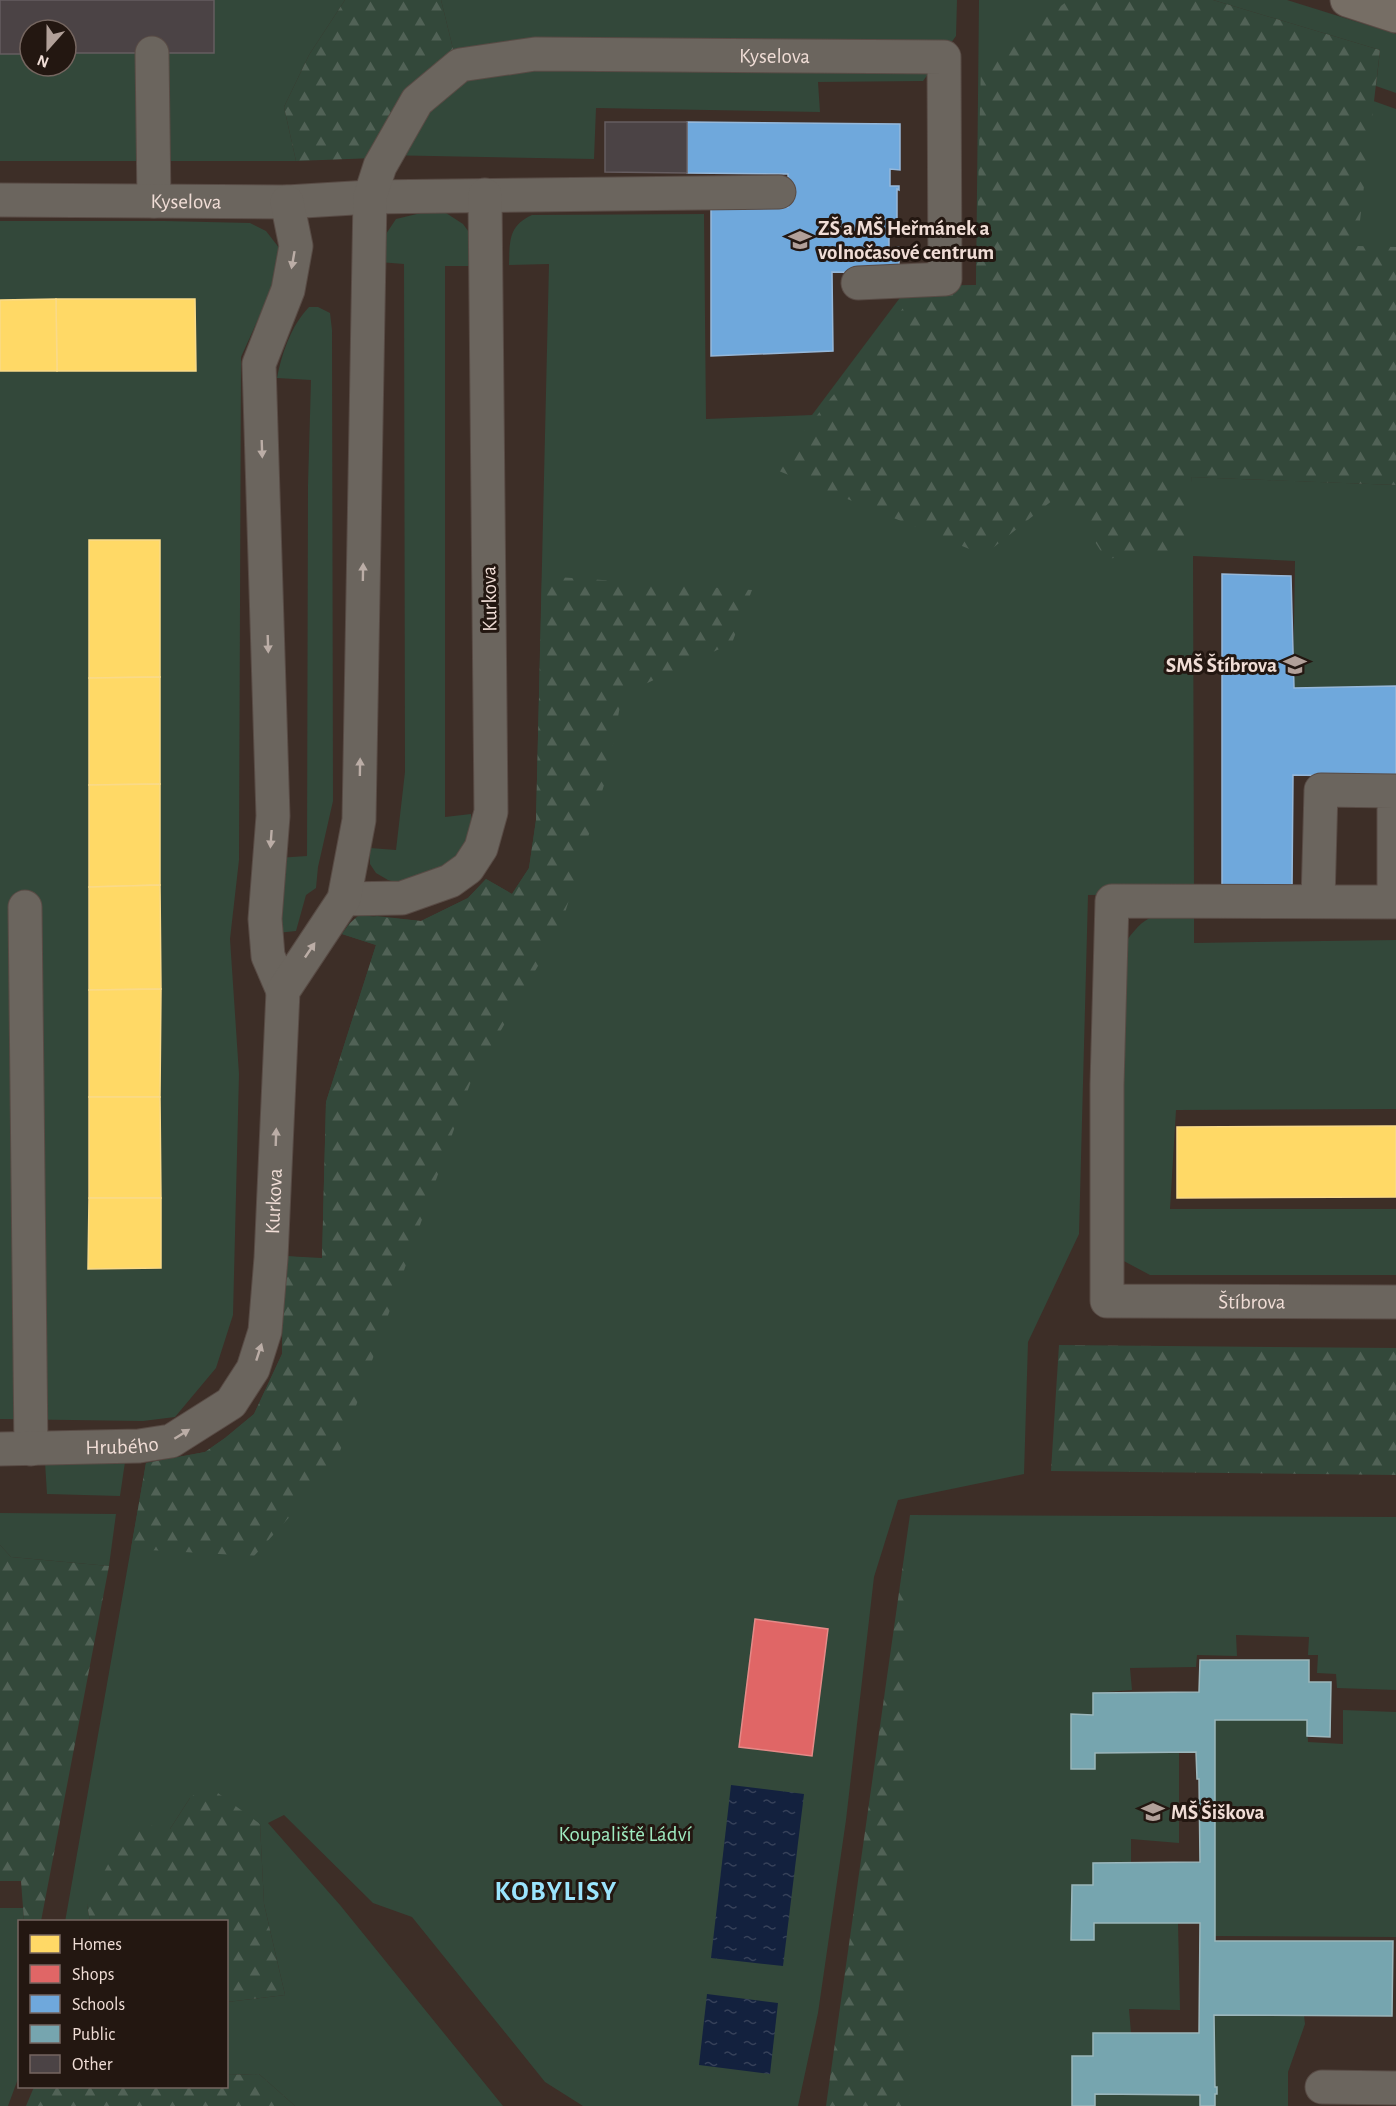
<svg xmlns="http://www.w3.org/2000/svg" width="1396" height="2106" viewBox="0 0 1396 2106" font-family="'Alegreya Sans',sans-serif">
	<defs>
		<pattern id="forest-firs" width="22" height="20" patternUnits="userSpaceOnUse" patternTransform="scale(1.5)"><rect width="22" height="20" fill="#33483a"/><path d="M5 1l3.5 6h-7zM16 11l3.5 6h-7z" fill="#516256"/></pattern>
		<pattern id="water-ripples" width="26" height="14" patternUnits="userSpaceOnUse" patternTransform="scale(1.5)"><rect width="26" height="14" fill="#13213e"/><path d="M2 4q2-2 4 0t4 0M15 11q2-2 4 0t4 0" fill="none" stroke="#364159"/></pattern>
	</defs>
	<rect width="100%" height="100%" fill="#3d2e27"/>
	<!-- green -->
	<g fill="#33483a" fill-rule="evenodd">
		<polygon points="214,0 345,0 309,55 284,107 296,161 0,161 0,54 30,54 30,66 66,66 66,53 214,53"/>
		<polygon points="441,0 957,0 956,36 923,81 818,82 820,112 596,108 594,159 380,155 390,120 400,96 455,57"/>
		<path d="M979,0H1089L1396,109V454L1191,453L1192,483V477L1396,485V686L1293,688L1295,561L1193,556L1194,894L1088,895L1079,1234L1028,1342L1024,1474L898,1500L874,1577L846,1820L818,2013L798,2106H583L545,2082L412,1917L373,1903L284,1815L268,1823L340,1905L503,2106H295L259,2074L227,2075V2002L285,1995L264,1904L260,1824L190,1798L170,1829L87,1905L90,1921L65,1922L146,1463L205,1452L225,1438L254,1414L282,1354L284,1256L322,1258L326,1102L376,945L342,934L350,923L377,916L421,921L468,898L486,879L512,894L529,868L536,820L549,264L509,265C510,241 508,226 532,215L704,214L706,419L812,415L908,287L976,285Z"/>
		<polygon points="1213,0 1287,0 1396,34 1396,93 1376,86 1380,50"/>
		<polygon points="421,213 446,213 463,224 471,235 475,266 445,266 445,817 471,814 471,832 456,857 443,871 402,884 388,880 376,873 370,864 370,848 396,850 405,772 404,264 379,262 382,240 396,219"/>
		<path d="M0,221H165L250,223L266,231L280,249L279,273L241,357L239,860L230,939L239,1074L233,1315L216,1368L175,1417L143,1421L0,1419V371H196L195,299L0,300ZM89,540L160,541V1268L88,1269Z"/>
		<path d="M309,307H318L330,313L332,330L333,801L318,867L316,888L306,895L296,931L277,933V858L307,856L308,485L311,380L277,378C282,353 291,326 309,307Z"/>
		<path d="M1194,909V943L1396,940V1109L1176,1110L1170,1209H1396V1275H1150L1120,1259L1123,946C1146,912 1155,914 1194,909Z"/>
		<polygon points="45,1462 125,1462 120,1496 47,1494"/>
		<polygon points="0,1513 116,1514 109,1566 11,1557 0,1545"/>
		<polygon points="910,1515 1396,1517 1396,1690 1337,1688 1336,1674 1317,1673 1318,1655 1308,1655 1309,1637 1236,1635 1237,1656 1197,1655 1196,1667 1130,1668 1132,1690 1093,1693 1093,1715 1071,1715 1095,1753 1179,1752 1179,1843 1131,1839 1131,1863 1093,1863 1093,1885 1072,1885 1071,1939 1094,1940 1094,1923 1178,1923 1180,2010 1129,2009 1131,2033 1093,2056 1072,2056 1072,2106 910,2106"/>
		<polygon points="1343,1710 1396,1712 1396,1937 1215,1936 1215,1720 1307,1720 1308,1742 1343,1744"/>
		<polygon points="0,1908 23,1908 24,1921 20,1922 19,2076 8,2106 0,2106"/>
		<polygon points="1214,2015 1304,2015 1305,2024 1288,2072 1288,2106 1215,2106 1215,2094 1217,2094 1215,2087"/>
		<polygon points="1095,2094 1200,2095 1200,2106 1095,2106"/>
	</g>
	<!-- forest -->
	<g fill="url(#forest-firs)">
		<polygon points="345,0 441,0 455,57 400,96 374,158 296,161 284,107 309,55"/>
		<polygon points="1069,0 1213,0 1380,50 1357,246 1396,247 1396,485 1187,477 1184,549 1106,559 1063,492 984,555 774,469 920,287 976,285 981,64"/>
		<polygon points="542,576 752,590 732,643 622,695 608,772 561,926 470,1084 334,1468 254,1556 131,1549 146,1463 205,1452 225,1438 254,1414 282,1354 284,1256 322,1259 326,1102 376,945 342,934 350,923 359,915 421,921 468,898 486,879 512,894 529,868 536,820"/>
		<polygon points="1059,1345 1396,1348 1396,1475 1051,1471"/>
		<polygon points="910,1515 910,2106 826,2106"/>
		<polygon points="0,1545 11,1557 109,1566 41,1921 24,1921 21,1881 0,1881"/>
		<polygon points="207,1785 260,1824 264,1904 285,1995 227,2002 226,1922 90,1921 87,1905 130,1822 170,1829 190,1798"/>
		<polygon points="259,2074 295,2106 26,2106 34,2087 226,2086 227,2075"/>
	</g>
	<!-- water -->
	<g fill="url(#water-ripples)">
		<polygon points="731,1785 804,1794 783,1966 711,1958"/>
		<polygon points="707,1994 778,2003 770,2074 699,2065"/>
	</g>
	<!-- homes -->
	<g fill="#ffd966" stroke="#fada88" stroke-width="1.5">
		<polygon points="56,299 195,299 196,371 57,371"/>
		<polygon points="56,299 57,371 0,371 0,300"/>
		<polygon points="89,540 160,540 160,677 89,678"/>
		<polygon points="160,677 160,784 89,785 89,678"/>
		<polygon points="160,784 160,885 89,887 89,785"/>
		<polygon points="160,885 161,989 89,990 89,887"/>
		<polygon points="161,989 160,1097 89,1097 89,990"/>
		<polygon points="89,1097 160,1097 161,1198 89,1198"/>
		<polygon points="1387,1126 1396,1126 1396,1197 1177,1198 1177,1127"/>
		<polygon points="89,1198 161,1198 161,1268 88,1269"/>
	</g>
	<!-- shops -->
	<polygon fill="#e06666" stroke="#e58a88" stroke-width="1.5" points="755,1619 828,1629 812,1756 739,1747"/>
	<!-- schools -->
	<g fill="#6fa8dc" stroke="#96b8da" stroke-width="1.5">
		<polygon points="687,122 900,124 900,170 890,169 890,186 899,186 899,190 897,189 897,228 899,228 899,232 889,232 889,248 899,247 899,273 832,272 833,351 711,356 711,207 788,207 788,174 687,173"/>
		<polygon points="1222,574 1291,576 1294,688 1396,686 1396,777 1293,775 1292,889 1222,888"/>
	</g>
	<!-- public -->
	<polygon fill="#76a5af" stroke="#9bb6bb" stroke-width="1.5" points="1200,1660 1309,1660 1309,1682 1331,1682 1330,1737 1307,1736 1307,1720 1215,1720 1215,1941 1393,1941 1392,2016 1214,2015 1215,2087 1217,2087 1217,2094 1215,2094 1215,2106 1200,2106 1200,2095 1095,2094 1095,2106 1072,2106 1072,2056 1093,2056 1093,2033 1199,2033 1200,1923 1094,1923 1094,1940 1071,1940 1072,1885 1093,1885 1093,1863 1200,1862 1199,1779 1197,1779 1196,1752 1095,1753 1095,1769 1071,1769 1071,1714 1093,1715 1093,1693 1199,1692"/>
	<!-- building -->
	<g fill="#4b4345" stroke="#665d60" stroke-width="1.5">
		<polygon points="0,0 214,0 214,53 66,53 66,30 30,30 30,54 0,54"/>
		<polygon points="605,122 687,122 687,173 605,172"/>
	</g>
	<g fill="none" stroke-linecap="round" stroke-linejoin="round">
		<!-- minor casing -->
		<g stroke="#584b45" stroke-width="35">
			<g id="minor">
				<polyline points="152,53 154,201"/>
				<path id="s1" d="M0,200L287,202L370,197L779,192"/>
				<polyline points="344,899 402,898 450,881 468,868 481,848 491,812 485,195"/>
				<path id="s2" d="M1318,901L1321,790L1394,791V902L1112,901L1107,1085V1301L1396,1302"/>
				<polyline points="25,907 31,1449"/>
				<polyline points="283,991 268,956 265,919 273,816 259,364 288,290 296,246 287,202"/>
				<path id="s3" d="M0,1449L139,1446L171,1441L231,1403L253,1369L265,1331L271,1258L283,991L344,899L359,820L370,197L380,166L417,101L460,65L535,54L944,57L945,279L858,283"/>
				<polyline points="1322,2087 1396,2088"/>
			</g>
		</g>
		<!-- major casing -->
		<g stroke="#584b45" stroke-width="35">
			<polyline id="major" points="1347,0 1396,16"/>
		</g>
		<!-- minor -->
		<use href="#minor" stroke="#6b655e" stroke-width="33"/>
		<!-- major -->
		<use href="#major" stroke="#766e65" stroke-width="33"/>
	</g>
	<!-- one-way arrows -->
	<defs><path id="oneway-solid" d="M-6-.8H1V-3.2L6.5 0L1 3.2V.8H-6Z" transform="scale(1.5)"/></defs>
	<g fill="#bbada6">
		<use href="#oneway-solid" transform="translate(293 260) rotate(100)"/>
		<use href="#oneway-solid" transform="translate(262 449) rotate(88)"/>
		<use href="#oneway-solid" transform="translate(363 572) rotate(-89)"/>
		<use href="#oneway-solid" transform="translate(268 644) rotate(88)"/>
		<use href="#oneway-solid" transform="translate(360 767) rotate(-89)"/>
		<use href="#oneway-solid" transform="translate(271 839) rotate(94)"/>
		<use href="#oneway-solid" transform="translate(310 950) rotate(-56)"/>
		<use href="#oneway-solid" transform="translate(276 1137) rotate(-88)"/>
		<use href="#oneway-solid" transform="translate(259 1352) rotate(-72)"/>
		<use href="#oneway-solid" transform="translate(182 1434) rotate(-32)"/>
	</g>
	<!-- icons -->
	<defs>
		<g id="school-bare" transform="scale(1.8)"><path d="M0-5L7-2L0 1L-7-2ZM-4 1L0 2.5L4 1V4Q0 6-4 4Z" fill="#b1a099" stroke="#231711" stroke-width="2.5" paint-order="stroke"/></g>
	</defs>
	<g fill-rule="evenodd">
		<use href="#school-bare" x="800" y="240"/>
		<use href="#school-bare" x="1295" y="665"/>
		<use href="#school-bare" x="1153" y="1812"/>
	</g>
	<g text-anchor="middle" stroke-width="6" stroke-linejoin="round" paint-order="stroke">
		<!-- street labels -->
		<g font-size="21" fill="#f0ddd6" stroke="#231711">
			<text dy="7" stroke="none"><textPath href="#s3" startOffset="1956">Kyselova</textPath></text>
			<text dy="7" stroke="none"><textPath href="#s1" startOffset="186">Kyselova</textPath></text>
			<text transform="translate(489 599) rotate(-91)" y="7">Kurkova</text>
			<text dy="7" stroke="none"><textPath href="#s3" startOffset="453">Kurkova</textPath></text>
			<text dy="7" stroke="none"><textPath href="#s2" startOffset="1122">Štíbrova</textPath></text>
			<text dy="7" stroke="none"><textPath href="#s3" startOffset="122">Hrubého</textPath></text>
		</g>
		<!-- poi labels -->
		<g font-size="21" font-weight="bold" fill="#f0ddd6" stroke="#231711" text-anchor="start">
			<text x="818" y="235">ZŠ a MŠ Heřmánek a<tspan x="818" dy="24">volnočasové centrum</tspan></text>
			<text x="1277" y="672" text-anchor="end">SMŠ Štíbrova</text>
			<text x="1171" y="1819">MŠ Šiškova</text>
		</g>
		<!-- park labels -->
		<g font-size="21" fill="#9febc0" stroke="#231711">
			<text x="625" y="1841">Koupaliště Ládví</text>
		</g>
		<!-- district labels -->
		<g font-size="27" font-weight="bold" letter-spacing="1.5" fill="#9be4fd" stroke="#231711">
			<text x="556" y="1900">KOBYLISY</text>
		</g>
	</g>
	<!-- legend -->
	<rect x="18" y="1920" width="210" height="168" fill="#231711" stroke="#756660" stroke-width="1.5"/>
	<rect x="30" y="1935" width="30" height="18" fill="#ffd966" stroke="#756660" stroke-width="1.5"/>
	<text x="72" y="1950" font-size="18" fill="#f0ddd6">Homes</text>
	<rect x="30" y="1965" width="30" height="18" fill="#e06666" stroke="#756660" stroke-width="1.5"/>
	<text x="72" y="1980" font-size="18" fill="#f0ddd6">Shops</text>
	<rect x="30" y="1995" width="30" height="18" fill="#6fa8dc" stroke="#756660" stroke-width="1.5"/>
	<text x="72" y="2010" font-size="18" fill="#f0ddd6">Schools</text>
	<rect x="30" y="2025" width="30" height="18" fill="#76a5af" stroke="#756660" stroke-width="1.5"/>
	<text x="72" y="2040" font-size="18" fill="#f0ddd6">Public</text>
	<rect x="30" y="2055" width="30" height="18" fill="#4b4345" stroke="#756660" stroke-width="1.5"/>
	<text x="72" y="2070" font-size="18" fill="#f0ddd6">Other</text>
	<!-- north arrow -->
	<g transform="translate(48 48) rotate(201)"><circle r="28" fill="#231711" stroke="#756660" stroke-width="1.5"/>
	<path d="M0-4.5L10 22L0 15L-10 22Z" fill="#b1a099"/>
	<text y="-9" font-size="16" font-weight="bold" text-anchor="middle" fill="#f0ddd6">N</text>
	</g>
</svg>
